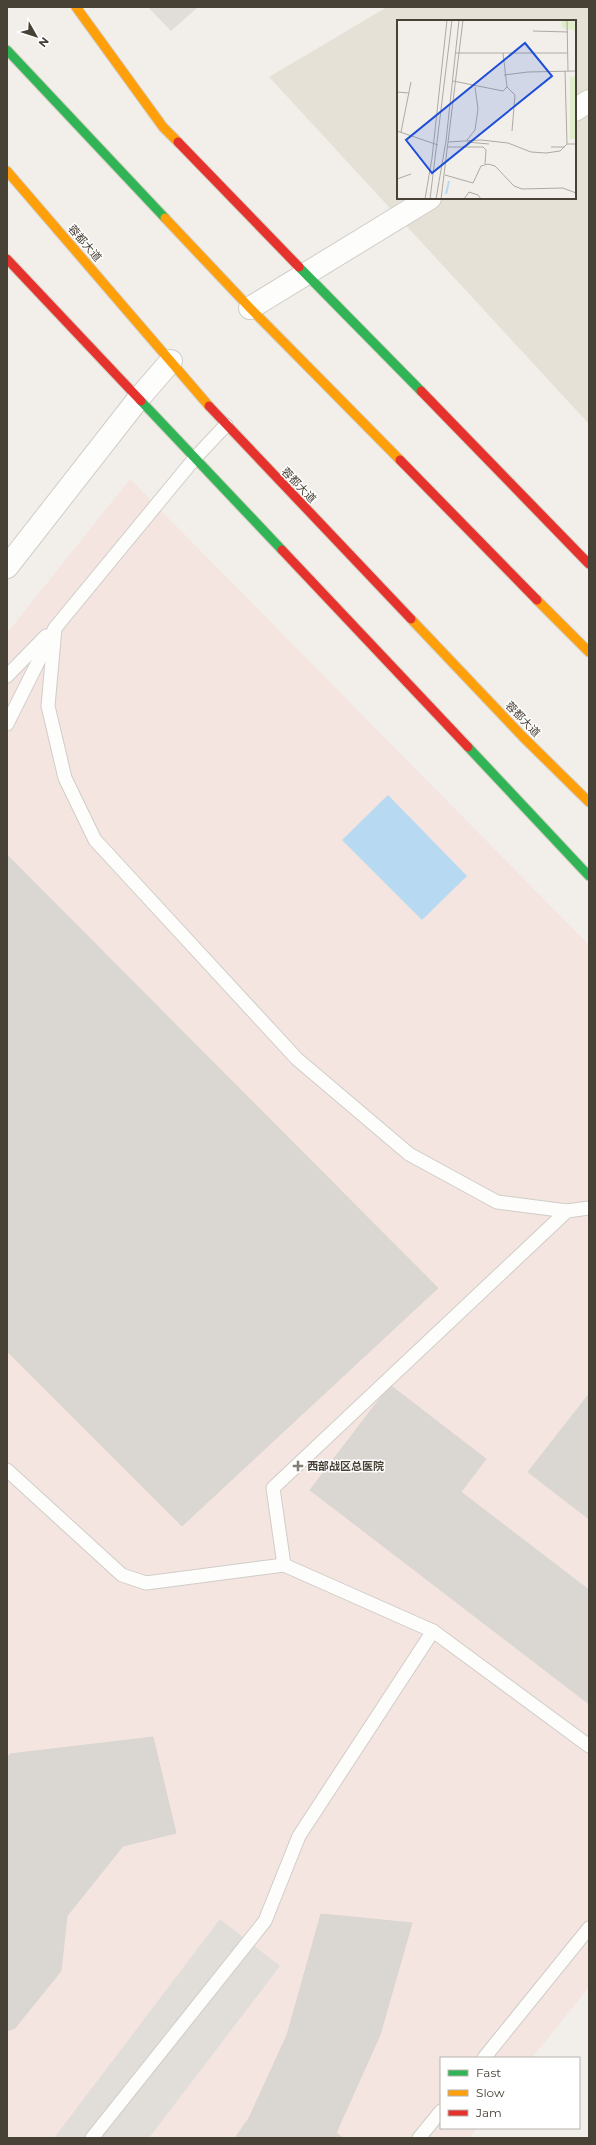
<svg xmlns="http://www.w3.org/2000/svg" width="596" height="2145" viewBox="0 0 596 2145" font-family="Montserrat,'Noto Sans SC',sans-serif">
	<rect width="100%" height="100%" fill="#f2efea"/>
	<!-- residential -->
	<path fill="#e6e1d7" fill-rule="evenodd" d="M387,7H589V424L269,77ZM398,21H575V198H398Z"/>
	<!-- medical -->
	<polygon fill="#f4e5e1" points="130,479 589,945 589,1987 532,2058 441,2058 441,2128 477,2128 469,2138 7,2138 7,633"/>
	<!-- parking -->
	<g fill="#e1deda">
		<polygon points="148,7 198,7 171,31"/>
		<polygon points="220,1919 280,1966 149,2138 54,2138"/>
	</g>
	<!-- water -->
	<polygon fill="#b7daf2" points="388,795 467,876 422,920 342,840"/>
	<!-- building -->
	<g fill="#dad6d1" stroke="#dad6d0">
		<polygon points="7,855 438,1288 182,1526 7,1351"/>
		<polygon points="7,1200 43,1225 63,1247 65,1266 128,1311 100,1385 47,1391 7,1351"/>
		<polygon points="390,1385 486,1459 461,1492 589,1590 589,1704 310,1490"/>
		<polygon points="589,1394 589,1519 528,1472"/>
		<polygon points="153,1737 176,1833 123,1846 67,1916 61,1971 15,2028 7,2031 7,1757 10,1754"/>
		<polygon points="321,1914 412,1923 380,2035 336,2133 343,2138 235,2138 249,2118 287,2035"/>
	</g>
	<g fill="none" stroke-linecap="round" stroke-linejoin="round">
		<!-- lane casing -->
		<g stroke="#d0cdc7" stroke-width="15">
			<g id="lane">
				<polyline points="55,628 48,706 65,778 95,840 297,1059 409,1154 497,1202 567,1211"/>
				<polyline points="7,676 46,636"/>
				<polyline points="7,724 55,628 195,458 226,425"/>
				<polyline points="589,1208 567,1211 273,1488 284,1565 433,1631 589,1746"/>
				<polyline points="7,1470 122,1575 146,1583 284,1565"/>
				<polyline points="484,2058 589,1928"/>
				<polyline points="92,2138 265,1921 299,1836 433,1631"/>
				<polyline points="419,2138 441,2111"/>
			</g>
		</g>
		<!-- street casing -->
		<g stroke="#d0cdc7" stroke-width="24">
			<g id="street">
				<polyline points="575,110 589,101"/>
				<polyline points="250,308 430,198"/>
				<polyline points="7,567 139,398 171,361"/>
			</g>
		</g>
		<!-- fast casing -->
		<g stroke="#d2ccc0" stroke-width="11">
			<g id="fast">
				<polyline points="7,50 165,218"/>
				<polyline points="299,267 421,391"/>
				<polyline points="141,401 282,550"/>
				<polyline points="468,747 589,876"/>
			</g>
		</g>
		<!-- slow casing -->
		<g stroke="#d2ccc0" stroke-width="11">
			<g id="slow">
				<polyline points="76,7 163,127 178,142"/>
				<polyline points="7,171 209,406"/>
				<polyline points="165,218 250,308 400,460"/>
				<polyline points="537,600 589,652"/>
				<polyline points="411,619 523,737 589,802"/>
			</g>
		</g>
		<!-- jam casing -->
		<g stroke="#d2ccc0" stroke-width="11">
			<g id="jam">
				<polyline points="178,142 299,267"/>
				<polyline points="7,259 141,401"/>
				<polyline points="421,391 589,564"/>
				<polyline points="209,406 411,619"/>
				<polyline points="400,460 537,600"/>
				<polyline points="282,550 468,747"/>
			</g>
		</g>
		<!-- lane -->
		<use href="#lane" stroke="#fdfdfc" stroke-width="13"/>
		<!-- street -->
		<use href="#street" stroke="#fdfdfc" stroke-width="22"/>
		<!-- fast -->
		<use href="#fast" stroke="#30b455" stroke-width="9"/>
		<!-- slow -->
		<use href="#slow" stroke="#ff9f0a" stroke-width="9"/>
		<!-- jam -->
		<use href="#jam" stroke="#e5322d" stroke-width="9"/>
	</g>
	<!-- markers -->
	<path fill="#847e74" stroke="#fff" stroke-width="1.5" d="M296 1460h4v4h4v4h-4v4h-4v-4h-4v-4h4z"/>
	<g text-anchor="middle" stroke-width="3" stroke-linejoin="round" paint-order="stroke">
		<!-- street labels -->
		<g font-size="11" fill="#484135" stroke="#fff">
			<text transform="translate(85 243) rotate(49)" y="4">蓉都大道</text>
			<text transform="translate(299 485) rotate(46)" y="4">蓉都大道</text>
			<text transform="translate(523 719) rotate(46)" y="4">蓉都大道</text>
		</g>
		<!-- poi labels -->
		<g font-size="11" font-weight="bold" fill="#484135" stroke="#fff" text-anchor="start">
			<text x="307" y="1470">西部战区总医院</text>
		</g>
	</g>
	<!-- overview -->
	<g transform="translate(397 20)">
		<rect width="179" height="179" fill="#f2efea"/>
		<path d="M165,0H177L179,11L165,8ZM179,56V119H173V57Z" fill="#dfedc8"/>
		<path fill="none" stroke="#b7daf2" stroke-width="2" d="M49,174L52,161"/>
		<path fill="none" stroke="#aea9a2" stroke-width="1" d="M170,0L171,51M136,11L171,12M59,33H170M168,51L170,124M107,55L131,52L179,51M56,61L106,71L110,67L106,33M110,67L118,75L115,111M0,72L12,73M0,111L41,125M4,112L14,62M70,120L78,110L81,89L78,67M51,122L84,120L111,123L134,132L149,133L163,131L170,124H179M70,122L92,124M50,127H86L89,130L88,144M154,127H168M48,155L76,163L84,146L91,144L98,146L117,166L125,169L166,168L179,173M0,159L14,154M28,179L35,138L50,0M33,179L55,0M39,179L49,121L62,0M44,179L66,0M67,179L72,172L81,175L84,179"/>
		<path fill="#1d4ed8" fill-opacity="0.15" stroke="#1d4ed8" stroke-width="2" d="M128,23L155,56L35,153L9,120Z"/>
		<rect width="179" height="179" fill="none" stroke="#484135" stroke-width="2"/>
	</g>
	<!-- border -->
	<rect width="596" height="2145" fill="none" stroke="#484135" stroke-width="16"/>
	<!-- legend -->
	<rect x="440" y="2057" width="140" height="72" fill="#ffffff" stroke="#b6b3ae"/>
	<rect x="448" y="2070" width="20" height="6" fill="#30b455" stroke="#b6b3ae"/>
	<text x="476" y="2077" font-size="12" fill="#484135">Fast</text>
	<rect x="448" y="2090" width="20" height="6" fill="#ff9f0a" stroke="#b6b3ae"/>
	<text x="476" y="2097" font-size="12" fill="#484135">Slow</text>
	<rect x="448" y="2110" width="20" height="6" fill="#e5322d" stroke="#b6b3ae"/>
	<text x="476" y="2117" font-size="12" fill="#484135">Jam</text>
	<!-- north arrow -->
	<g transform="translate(36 36) rotate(129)" stroke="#ffffff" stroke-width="3" paint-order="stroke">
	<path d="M0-3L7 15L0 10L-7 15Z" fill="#484135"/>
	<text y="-6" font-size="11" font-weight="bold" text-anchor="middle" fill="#484135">N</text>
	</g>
</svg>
